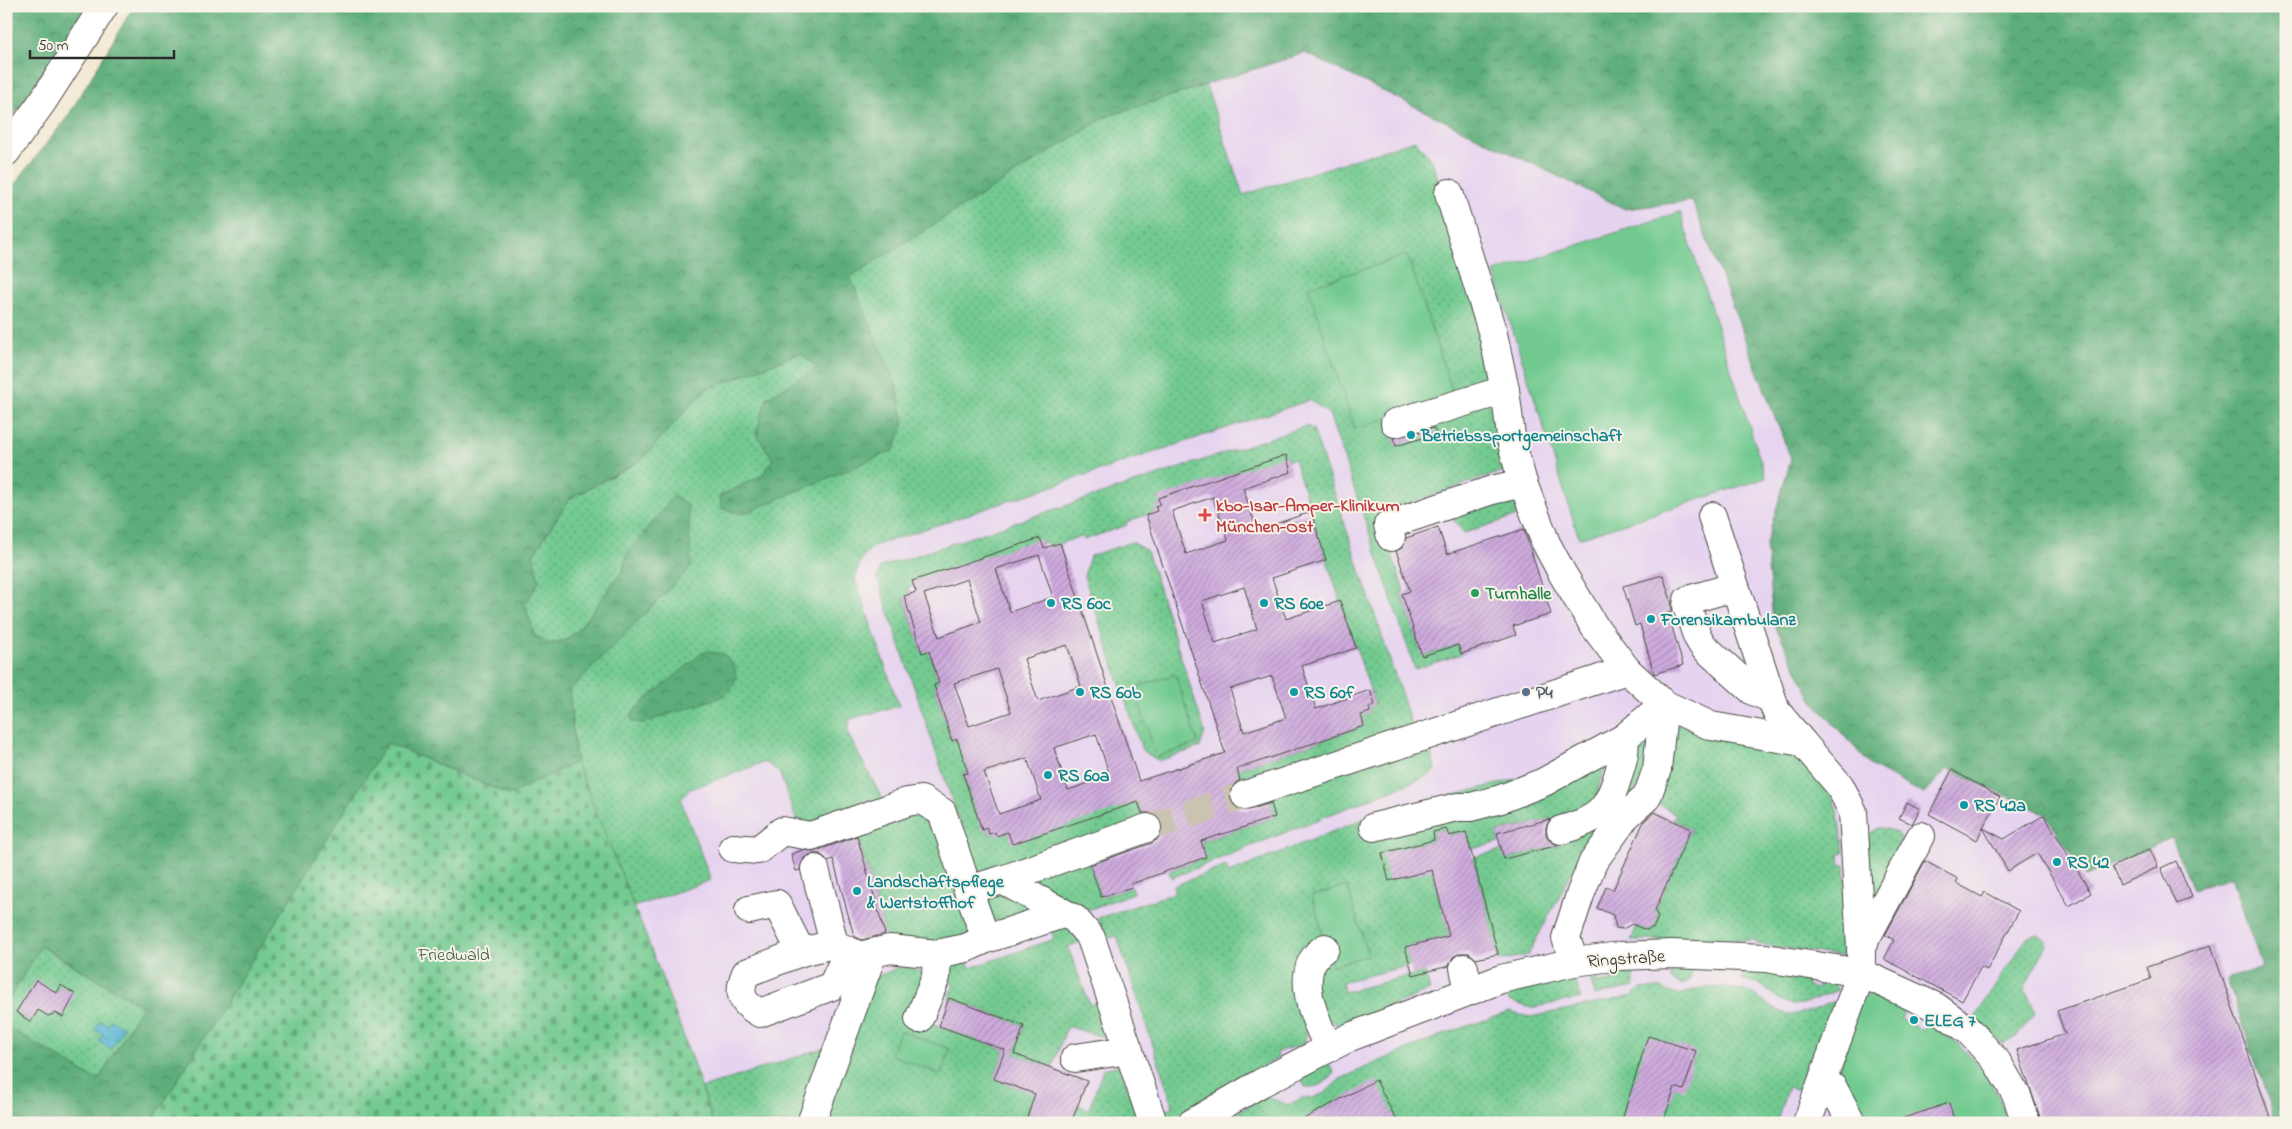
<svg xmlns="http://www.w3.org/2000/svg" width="2292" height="1129" viewBox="0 0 2292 1129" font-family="'Indie Flower',sans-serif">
	<defs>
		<pattern id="grass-dots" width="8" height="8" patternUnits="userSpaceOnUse" patternTransform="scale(1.25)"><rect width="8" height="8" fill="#72ca90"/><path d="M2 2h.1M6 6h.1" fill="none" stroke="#5ea476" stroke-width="1.8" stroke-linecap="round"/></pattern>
		<pattern id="forest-crowns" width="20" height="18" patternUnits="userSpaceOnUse" patternTransform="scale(1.25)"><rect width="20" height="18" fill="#5dae7a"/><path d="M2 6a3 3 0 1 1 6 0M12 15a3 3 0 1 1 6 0" fill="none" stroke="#4d8e64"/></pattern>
		<pattern id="cemetery-stones" width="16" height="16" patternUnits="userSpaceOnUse" patternTransform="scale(1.25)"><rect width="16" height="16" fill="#72ca90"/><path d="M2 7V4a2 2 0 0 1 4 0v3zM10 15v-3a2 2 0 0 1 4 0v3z" fill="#5ea476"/></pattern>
		<pattern id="water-ripples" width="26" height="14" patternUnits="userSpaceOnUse" patternTransform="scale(1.25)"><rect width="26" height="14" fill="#55b6d4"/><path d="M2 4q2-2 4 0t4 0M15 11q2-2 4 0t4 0" fill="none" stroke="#4794ac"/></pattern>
		<pattern id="building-hatch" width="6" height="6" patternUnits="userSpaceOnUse" patternTransform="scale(1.25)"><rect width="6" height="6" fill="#cfabde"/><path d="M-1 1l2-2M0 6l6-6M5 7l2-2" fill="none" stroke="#a88bb4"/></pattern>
	</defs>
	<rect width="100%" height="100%" fill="#f7f3e8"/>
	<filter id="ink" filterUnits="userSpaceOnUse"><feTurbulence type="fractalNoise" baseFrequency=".02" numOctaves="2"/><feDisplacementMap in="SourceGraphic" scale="10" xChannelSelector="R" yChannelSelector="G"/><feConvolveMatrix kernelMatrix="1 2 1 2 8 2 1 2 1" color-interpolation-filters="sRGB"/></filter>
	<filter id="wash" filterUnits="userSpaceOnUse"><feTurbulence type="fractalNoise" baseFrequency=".0096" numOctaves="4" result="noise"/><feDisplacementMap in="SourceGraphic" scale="20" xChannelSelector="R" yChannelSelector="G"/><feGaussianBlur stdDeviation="1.12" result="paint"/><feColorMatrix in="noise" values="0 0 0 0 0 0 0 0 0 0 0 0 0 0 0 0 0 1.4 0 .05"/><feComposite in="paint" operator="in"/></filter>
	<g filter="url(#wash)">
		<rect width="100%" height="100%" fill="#f3e9d3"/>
		<!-- built -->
		<polygon fill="#e6d3f0" points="1305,53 1625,209 1692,200 1718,269 2087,876 2172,838 2193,889 2231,877 2262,968 2227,980 2276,1123 151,1123 387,743 392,745 559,392 1107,116"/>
		<!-- grass -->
		<g fill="url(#grass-dots)" stroke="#4e7a5e">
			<path d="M1206,85L1243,195L1415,140L1433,163L1473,288L1510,469L1379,513L1404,591L1401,592L1422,656L1458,645L1461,654L1415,669L1329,414L1310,400L874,546C862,556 858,564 855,579L899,706L850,719L847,732L885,804L799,827L779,772L765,762L688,790L681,800L711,880L634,907L576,762L569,691L691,567L627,554L623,570L580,628L566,640L550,644L534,635L525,605L539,581L533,555L569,499L640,461L705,390L800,353L818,368L767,398L756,434L773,459L763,475L720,496L722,508L743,514L897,387L849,277L1107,116Z"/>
			<polygon points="1306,426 1313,429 1412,726 1408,733 1243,788 1237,769 1364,726 1361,715 1370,712 1369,707 1375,704 1323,549 1310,529 1316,527 1294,459 1288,461 1286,456 1159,498 1160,504 1155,506 1157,511 1126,522 1127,525 1084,540 1082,536 1049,547 1047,542 1042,543 1040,539 908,588 910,594 904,597 922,652 929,651 939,683 934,685 952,741 958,739 968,773 963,774 982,830 987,828 989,834 1008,832 1138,802 1144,820 984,874 975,869 877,577 881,567"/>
			<polygon points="1515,496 1526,513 1464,533 1448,513"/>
			<polygon points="1132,542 1147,551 1205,732 1200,747 1158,761 1142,750 1084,576 1090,556"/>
			<polygon points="1678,724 1794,749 1831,790 1838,815 1844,853 1839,854 1840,865 1845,865 1847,919 1842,919 1842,930 1847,930 1848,957 1756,944 1756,940 1631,940 1637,926 1646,930 1654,927 1658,917 1655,910 1691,829 1673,820 1676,814 1660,805 1662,772 1671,729"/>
			<polygon points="1648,726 1649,771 1592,854 1583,851 1528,955 1499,961 1473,857 1502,850 1505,859 1564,844 1557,818 1497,832 1500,842 1471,849 1466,832 1448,836 1446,829 1433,832 1434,840 1383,853 1432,870 1449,936 1406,947 1410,965 1342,982 1344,992 1425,972 1430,990 1341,1027 1324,1017 1309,1022 1304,1044 1277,1052 1278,1058 1177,1115 1169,1116 1161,1111 1173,1107 1117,936 1105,939 1098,918 1175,893 1173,886 1226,866 1229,873 1371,816 1545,772 1611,750 1596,795 1636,736"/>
			<polygon points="1427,742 1435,767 1434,771 1427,776 1171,878 1169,871 1203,858 1167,853 1275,817 1268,795"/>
			<polygon points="912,807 940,822 975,931 941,947 887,941 855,826"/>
			<path d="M1878,828C1886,828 1898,831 1901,838L1867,922V836Z"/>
			<polygon points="1087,856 1101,897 1132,887 1133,893 1083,912 1020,877"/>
			<polygon points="991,889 1047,910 992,922 983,898"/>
			<polygon points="1060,923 1082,941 1068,947 1090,1005 1104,1001 1114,1030 1109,1036 1099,1036 1067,1026 1052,1068 1014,1054 1024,1026 949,998 954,984 943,980 959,956 965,954 970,968 1054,939 1050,926"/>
			<polygon points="2038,934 2047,940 2047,945 2024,987 2036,1013 2016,1036 2002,1044 1975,1017 2027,937"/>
			<polygon points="40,946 142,1006 98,1081 6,1026 6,1004"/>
			<path d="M1671,963H1692C1691,973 1693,981 1682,985L1671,979Z"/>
			<polygon points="903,965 927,974 912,1016 1005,1050 994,1079 1035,1094 1025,1123 817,1123 870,980"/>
			<polygon points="1633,965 1634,987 1595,995 1589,973 1595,968 1597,983 1612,981 1610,966"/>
			<polygon points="1743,965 1808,975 1806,986 1818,989 1820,978 1831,980 1838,990 1802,1004 1792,1005 1779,999 1758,983 1743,980"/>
			<polygon points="1564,976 1576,983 1581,998 1531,1008 1509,1001 1504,987"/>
			<path d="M1662,988C1679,999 1680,994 1697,989C1709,986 1728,988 1740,990C1763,993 1772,1016 1795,1014C1809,1013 1823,1006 1835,1001L1810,1093L1788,1087L1776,1123H1218L1266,1096L1288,1105L1302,1098H1312L1325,1093L1340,1079L1380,1061L1447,1033L1509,1012L1530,1017L1633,996L1640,989Z"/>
			<polygon points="833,1045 806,1123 713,1123 702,1088"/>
			<path d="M1327,1059L1334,1073C1326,1083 1319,1088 1305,1087L1298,1074Z"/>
			<polygon points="1120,1065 1139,1123 1071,1123 1078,1105 1089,1109 1103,1069"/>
		</g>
		<!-- forest -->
		<g fill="url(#forest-crowns)" stroke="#446c52">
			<polygon points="6,6 86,6 30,93 6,126"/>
			<polygon points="134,6 2286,6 2286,1123 2276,1123 2227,979 2262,967 2231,878 2193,889 2171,838 2086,876 2045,814 1947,769 1924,794 1871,766 1813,701 1773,622 1766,544 1791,459 1692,201 1625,209 1305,53 1107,116 850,277 897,387 904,423 894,450 743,514 721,508 720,496 763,475 773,459 756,434 767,398 817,368 800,353 705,390 640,461 569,499 533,555 539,581 525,605 534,635 550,644 566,640 580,628 623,570 627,554 674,495 688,505 691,567 569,691 576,762 510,795 387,743 151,1123 6,1123 6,1026 98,1081 142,1006 41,946 6,1004 6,195 68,116"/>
			<path d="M709,651L725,655L735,668C737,681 734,688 724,696L643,723L633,722L631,717L635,709L701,654Z"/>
		</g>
		<!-- cemetery -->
		<path fill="url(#cemetery-stones)" stroke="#4e7a5e" d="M387,743L509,795L576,762C624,881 674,1000 713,1123H151Z"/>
		<!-- garden -->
		<g fill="#72ca90" stroke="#4e7a5e">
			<polygon points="1680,212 1766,478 1579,538 1494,272"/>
			<polygon points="1407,255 1454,396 1355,429 1308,287"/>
			<polygon points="1175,674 1198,743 1157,757 1134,688"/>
			<polygon points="1347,886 1368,955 1332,966 1312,896"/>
			<path d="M1875,993L1905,1010L1901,1019L1923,1031L1928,1022C1968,1048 1995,1076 2008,1123H1865L1839,1071L1861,997Z"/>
			<polygon points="900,1031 950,1049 941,1074 891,1055"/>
		</g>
		<!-- water -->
		<polygon fill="url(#water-ripples)" stroke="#407080" points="111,1020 124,1027 111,1049 99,1042 103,1034 95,1030 100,1021 108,1025"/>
		<g id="blocks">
			<!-- building -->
			<g fill="url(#building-hatch)" fill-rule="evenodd">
				<polygon points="1434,428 1436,434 1396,446 1393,438"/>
				<path d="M1286,455L1291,472L1243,488L1257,530L1311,512L1326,560L1272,578L1286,619L1340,601L1356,648L1302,666L1316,709L1370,690L1375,705L1369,707L1370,712L1361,715L1364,726L1237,769L1240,780L1233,785L1230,792V800L1234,806L1241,810H1249L1271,803L1275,817L1201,841L1206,857L1131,884L1132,887L1101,897L1090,865L1152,843L1159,838L1162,831V823L1157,816L1150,813H1142L1138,802L1012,844L1008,832L996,836L995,832L989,834L987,828L982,830L963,774L968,773L957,739L952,741L934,685L939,683L929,651L922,653L904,596L916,592L912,581L1040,538L1044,548L1060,543L1139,781L1225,753L1146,515L1157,511L1155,506L1160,504L1158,498ZM1213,497L1228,540L1186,554L1172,511ZM1039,555L1053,597L1010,612L996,569ZM967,579L981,622L939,637L924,594ZM1244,587L1257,629L1215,643L1202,601ZM1067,645L1081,686L1038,701L1024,659ZM997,669L1011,712L969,726L954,683ZM1272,676L1286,718L1244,732L1230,689ZM1096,734L1110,776L1068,790L1054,748ZM1027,758L1041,800L999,814L984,772Z"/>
				<polygon points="1438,527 1447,554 1524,529 1551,614 1513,626 1516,635 1461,654 1458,645 1422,656 1402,594 1410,591 1396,551 1402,548 1406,538"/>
				<polygon points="1663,575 1672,604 1672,611 1668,613 1683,665 1654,674 1640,624 1635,626 1623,586"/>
				<polygon points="1952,770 2000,797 1983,828 2004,839 2044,815 2091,893 2069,906 2037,853 2008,871 1983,828 1977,840 1929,814"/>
				<polygon points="1907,802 1920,809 1912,824 1899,818"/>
				<polygon points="1654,812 1691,829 1655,910 1658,917 1654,927 1646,930 1632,924 1623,929 1616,928 1613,915 1597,908 1606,887 1613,890 1644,821"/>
				<polygon points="1550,819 1546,827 1546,835 1551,842 1559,845 1504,859 1497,833"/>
				<polygon points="1446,829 1449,836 1466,832 1498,954 1476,959 1469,953 1460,953 1453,957 1449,966 1413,975 1405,947 1449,936 1432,870 1389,881 1382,853 1434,840 1433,832"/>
				<polygon points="857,836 885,934 862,940 854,936 833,859 828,861 820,854 811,854 804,858 800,870 796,871 791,854 803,850 816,851"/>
				<polygon points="2150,849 2158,867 2120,885 2112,867"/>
				<polygon points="1925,861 1958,879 1956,883 1982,897 1985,892 2019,911 1987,970 1981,967 1962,1001 1884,959 1894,940 1885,935"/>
				<polygon points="2176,861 2192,897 2177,904 2161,868"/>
				<polygon points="2211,945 2272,1123 2042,1123 2017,1050 2065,1034 2057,1011 2151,979 2147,967"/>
				<polygon points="36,980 57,993 61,985 75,994 63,1017 56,1013 48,1016 38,1010 31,1022 16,1012"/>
				<polygon points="949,998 1024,1026 1014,1054 1087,1081 1071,1123 1025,1123 1035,1094 994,1079 1005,1050 939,1026"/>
				<polygon points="1648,1036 1696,1051 1684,1090 1675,1087 1663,1123 1621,1123"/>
				<polygon points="1376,1080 1398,1123 1296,1123"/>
				<polygon points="1949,1103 1955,1123 1898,1123 1898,1120"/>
			</g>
		</g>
	</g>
	<g filter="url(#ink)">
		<use href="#blocks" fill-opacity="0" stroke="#494844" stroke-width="1"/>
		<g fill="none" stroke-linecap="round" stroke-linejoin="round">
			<!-- minor-tunnel -->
			<polyline stroke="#cbc3b1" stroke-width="28" stroke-dasharray="28 14" stroke-linecap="butt" points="1147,828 1245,795"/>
			<!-- minor casing -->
			<g stroke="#494844" stroke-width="30">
				<g id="minor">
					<polyline points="6,152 43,101 104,6"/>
					<polyline points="1449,193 1493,334 1505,390 1512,444 1523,483 1546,543 1562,573 1594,626 1627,670 1664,704 1711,726 1802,742 1840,786 1853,812 1861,947 1861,973 1807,1123"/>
					<polyline points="1395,423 1505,390"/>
					<polyline points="1712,516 1776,711 1802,742"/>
					<polyline points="1391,537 1388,525 1492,490 1523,483"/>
					<polyline points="1737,593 1723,590 1688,600 1687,606 1697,636 1703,646 1753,691 1772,699"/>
					<polyline points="1245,795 1627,670"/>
					<polyline points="1374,827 1457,807 1471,807 1501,799 1544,782 1624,738 1664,704"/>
					<path d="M1561,830C1599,820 1609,809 1619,772C1623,760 1626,750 1624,738"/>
					<polyline points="733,848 758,850 782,831 811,836 907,802 921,800 942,812 968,890"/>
					<polyline points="815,869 834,944 860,956 890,949 937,954 966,948 986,939"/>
					<polyline points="1002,880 1147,828"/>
					<polyline points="749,910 777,904 801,952"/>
					<polyline points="1063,914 986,939 968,890 1002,880 1075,919 1091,938 1153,1123"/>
					<path d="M834,944L801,952L746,973C737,993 741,1003 760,1013L832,986L848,952"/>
					<polyline points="1861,947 1921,836"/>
					<path d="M1325,948C1291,969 1315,1021 1329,1048"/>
					<polyline points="1574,962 1566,938 1580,895 1593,862 1627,815 1647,797 1657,769 1664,704"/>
					<polyline points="1464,968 1469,991"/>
					<polyline points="919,1019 936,977 937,954"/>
					<polyline points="1075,1058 1129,1050"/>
					<polyline points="1824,1080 1833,1088 1852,1123"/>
					<polyline points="811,1123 872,955"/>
					<polyline points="1192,1123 1261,1083 1350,1037 1501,979 1574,962 1620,956 1672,954 1765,958 1861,973 1936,1007 1969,1031 1997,1062 2017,1096 2026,1123"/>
				</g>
			</g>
			<!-- minor -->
			<use href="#minor" stroke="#fff" stroke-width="28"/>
		</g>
	</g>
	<!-- markers -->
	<g fill="#0f9aa8" stroke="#f7f3e8" stroke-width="2">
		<circle cx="1411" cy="435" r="5"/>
		<circle cx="1051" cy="603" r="5"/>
		<circle cx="1264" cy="603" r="5"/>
		<circle cx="1651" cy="619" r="5"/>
		<circle cx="1080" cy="692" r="5"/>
		<circle cx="1294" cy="692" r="5"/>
		<circle cx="1048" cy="775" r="5"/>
		<circle cx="1964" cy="805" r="5"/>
		<circle cx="2057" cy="862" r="5"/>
		<circle cx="857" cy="891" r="5"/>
		<circle cx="1914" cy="1020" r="5"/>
	</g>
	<path fill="#e0444e" stroke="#f7f3e8" stroke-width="2" d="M1202.5 507.5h5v5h5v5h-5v5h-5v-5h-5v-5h5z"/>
	<circle fill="#2e9e5b" stroke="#f7f3e8" stroke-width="2" cx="1475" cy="593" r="5"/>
	<circle fill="#5c6f8a" stroke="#f7f3e8" stroke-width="2" cx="1526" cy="692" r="5"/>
	<g text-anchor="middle" stroke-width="4" stroke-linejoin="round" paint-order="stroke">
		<!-- culture labels -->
		<g font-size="18" font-weight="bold" fill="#0d838f" stroke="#f7f3e8" text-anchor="start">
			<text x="1421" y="441">Betriebssportgemeinschaft</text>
			<text x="1061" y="609">RS 60c</text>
			<text x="1274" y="609">RS 60e</text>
			<text x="1661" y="625">Forensikambulanz</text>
			<text x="1090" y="698">RS 60b</text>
			<text x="1304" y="698">RS 60f</text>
			<text x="1058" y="781">RS 60a</text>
			<text x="1974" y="811">RS 42a</text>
			<text x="2067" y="868">RS 42</text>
			<text x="867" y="887">Landschaftspflege<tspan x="867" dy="21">&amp; Wertstoffhof</tspan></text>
			<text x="1924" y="1026">ELEG 7</text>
		</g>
		<!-- health labels -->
		<g font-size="18" font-weight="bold" fill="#be3a42" stroke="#f7f3e8" text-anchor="start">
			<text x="1216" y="511">kbo-Isar-Amper-Klinikum<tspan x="1216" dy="21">München-Ost</tspan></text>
		</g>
		<!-- leisure labels -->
		<g font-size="18" font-weight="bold" fill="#27864d" stroke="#f7f3e8" text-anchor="start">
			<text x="1485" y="599">Turnhalle</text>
		</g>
		<!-- service labels -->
		<g font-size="18" font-weight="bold" fill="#4e5e75" stroke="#f7f3e8" text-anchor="start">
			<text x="1536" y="698">P4</text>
		</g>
		<!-- park labels -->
		<g font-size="18" fill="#405b49" stroke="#f7f3e8">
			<text x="454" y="960">Friedwald</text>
		</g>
		<!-- street labels -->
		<g font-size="18" fill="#2b2b2b" stroke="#f7f3e8">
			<text transform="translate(1626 958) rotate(-4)" y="6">Ringstraße</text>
		</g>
	</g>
	<!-- margin -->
	<rect width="2292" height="1129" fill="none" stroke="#f7f3e8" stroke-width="25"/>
	<!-- scale -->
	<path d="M30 50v8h144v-8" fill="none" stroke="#2b2b2b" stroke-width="2.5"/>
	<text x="38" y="50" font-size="15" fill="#2b2b2b" stroke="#f7f3e8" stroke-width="4" paint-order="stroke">50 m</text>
</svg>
